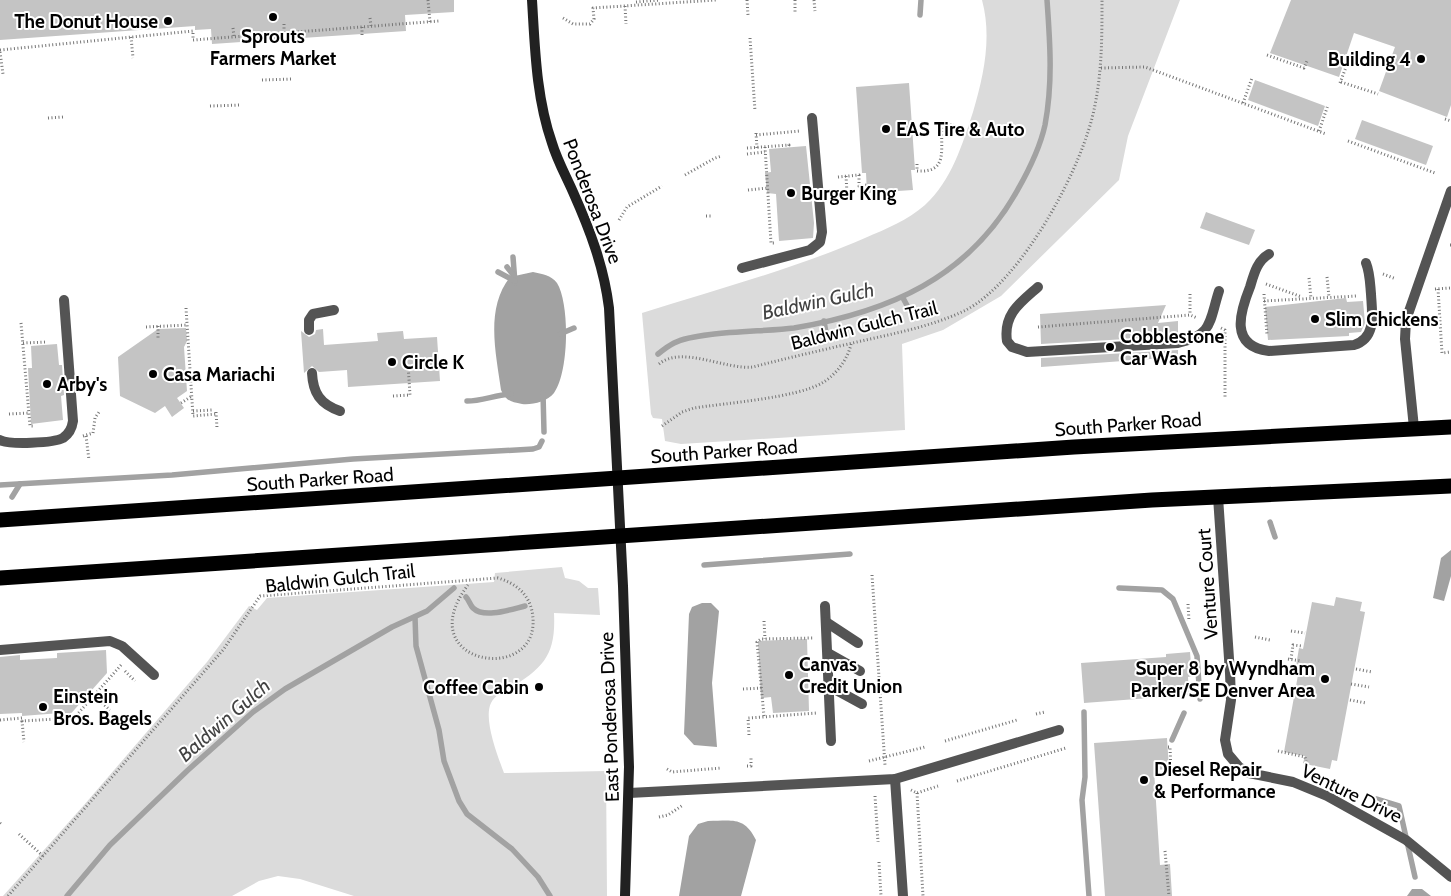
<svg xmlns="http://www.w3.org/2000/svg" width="1451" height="896" viewBox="0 0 1451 896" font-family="Cabin,sans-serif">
	<rect width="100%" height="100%" fill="#fff"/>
	<!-- green -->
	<g fill="#dbdbdb">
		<path d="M982,0H1180L1128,136L1119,180L1001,296L943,330L902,344L905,430L681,444L665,441L662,419L653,418L651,414L642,313C717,289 794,269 865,238C886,229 908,220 925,205C952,180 962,145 973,112C984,75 992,37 982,0Z"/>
		<path d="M562,567L565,578L579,581L588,588H598L600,615L554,613C556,655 544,667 509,689C502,693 495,695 491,703C483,719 498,757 504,773L606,771L607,896H354L300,879L278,876L259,881L232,896H3L84,805L207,662L249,606L257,610L267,598L494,582L495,573Z"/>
	</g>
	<!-- water -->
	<g fill="#a2a2a2">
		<path d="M533,272C542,274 551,275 557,283C570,304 569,373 554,393C547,402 532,405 522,404C511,402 506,401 501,390C496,353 485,309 510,277Z"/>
		<polygon points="1451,550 1451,576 1444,601 1433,598 1441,558"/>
		<polygon points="702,603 711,603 719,611 712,683 717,747 694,745 684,734 689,614 692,607"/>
		<path d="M708,821C732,821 744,816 756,840L741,896H679L689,836L698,824Z"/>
		<polygon points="1412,889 1422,889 1431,896 1407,896"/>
	</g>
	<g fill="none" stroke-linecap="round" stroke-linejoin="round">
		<!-- stream -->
		<g stroke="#a2a2a2" stroke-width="5.5">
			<polyline points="920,15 921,0"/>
			<polyline points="513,257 515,283"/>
			<polyline points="507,267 514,276"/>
			<polyline points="498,272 515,281"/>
			<polyline points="903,298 910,311"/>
			<polyline points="824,321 826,333"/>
			<polyline points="560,334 574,328"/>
			<path d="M658,354C663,350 668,346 674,343C698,331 764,332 794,328C889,312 968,278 1017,191C1029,170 1040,148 1045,125C1053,83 1050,42 1047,0"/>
			<polyline points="543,393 544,432"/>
			<path d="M467,401C482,401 495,395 511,394"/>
			<polyline points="0,485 172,475 353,459 533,449 539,447 542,441"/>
			<polyline points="12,497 20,484"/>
			<polyline points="1270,522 1275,537"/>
			<polyline points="704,565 850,554"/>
			<polyline points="1119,588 1162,590 1173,599 1197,656 1200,699"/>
			<path d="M466,597C469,600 470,605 473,608C484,619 512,609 525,606"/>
			<polyline points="415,617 416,646 439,730 444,761 459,801 467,814 512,849 538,877 550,896"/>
			<polyline points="1084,712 1085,777 1082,800 1089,896"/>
			<polyline points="1172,740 1184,713"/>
			<polyline points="1376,799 1399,806 1415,877"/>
			<polyline points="67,896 110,845 188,770 253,712 285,689 392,627 427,611 454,588"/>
		</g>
	</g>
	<!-- building -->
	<g fill="#c4c4c4">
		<polygon points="0,0 454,0 454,12 405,15 406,31 212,44 211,29 195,30 195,26 0,40"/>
		<polygon points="1291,0 1451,0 1451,105 1447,117 1379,91 1395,47 1354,33 1339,77 1270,53"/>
		<polygon points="1255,80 1325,106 1318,126 1248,100"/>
		<polygon points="909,83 915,170 911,170 913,190 867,193 866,173 862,173 856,87"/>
		<polygon points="1362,120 1433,146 1426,165 1355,139"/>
		<polygon points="806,146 814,223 813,238 779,241 776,194 767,193 765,173 771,172 769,149"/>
		<polygon points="1206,212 1255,230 1249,245 1200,228"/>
		<polygon points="1346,298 1347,302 1363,301 1365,323 1361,332 1349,333 1349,336 1268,340 1265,307"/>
		<polygon points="1166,305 1158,323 1178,321 1178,336 1041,344 1040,314"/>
		<polygon points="186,328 187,341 184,347 187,391 177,398 184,408 172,417 165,406 155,413 120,396 118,357 158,329"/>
		<polygon points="323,329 324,345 378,341 377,333 403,331 404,339 437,337 440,381 348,387 347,370 319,372 312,366 304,373 301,331 309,337 315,334 316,330"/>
		<polygon points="57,344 59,365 62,365 64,395 61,396 63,420 31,424 28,368 32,368 31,346"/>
		<polygon points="1178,350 1178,357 1041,367 1041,358"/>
		<polygon points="1336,597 1362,602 1360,611 1365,612 1337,761 1332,760 1330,769 1305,764 1303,763 1305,756 1284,752 1298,675 1295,675 1296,666 1299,648 1303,649 1312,602 1334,606"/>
		<polygon points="807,639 809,711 773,713 771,697 761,698 758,641"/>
		<polygon points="106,650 107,673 67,718 60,713 22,716 22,713 0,714 0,657 20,655 20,660 57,658 57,653"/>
		<polygon points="1190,652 1192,676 1188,677 1189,695 1084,703 1081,663 1166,657 1166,654"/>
		<polygon points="1167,738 1169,769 1154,770 1160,865 1170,864 1172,896 1105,896 1094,743"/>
	</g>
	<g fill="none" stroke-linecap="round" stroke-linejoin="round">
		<!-- path -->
		<g stroke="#767676" stroke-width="3" stroke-dasharray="1 2.5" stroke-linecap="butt">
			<polyline points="428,0 430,22"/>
			<polyline points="747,0 748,15"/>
			<polyline points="795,0 795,12"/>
			<polyline points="814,0 815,11"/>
			<polyline points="636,2 660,0"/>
			<polyline points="625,6 626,24"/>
			<polyline points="370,18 371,26"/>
			<polyline points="563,18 573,24 590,24 594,19 593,8 716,0"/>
			<polyline points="284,24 284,33"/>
			<polyline points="362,27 362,35"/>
			<polyline points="233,28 234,37"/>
			<polyline points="299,32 300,39"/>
			<polyline points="131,37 133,58"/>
			<polyline points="750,38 755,111"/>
			<polyline points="0,50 193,31 193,40 439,21"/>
			<polyline points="0,52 3,74"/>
			<polyline points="1267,55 1304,68 1307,61"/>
			<polyline points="1101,68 1145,67 1326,134"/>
			<polyline points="262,80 292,79"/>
			<polyline points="1341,82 1378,94"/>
			<polyline points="1340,83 1349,59 1345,58"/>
			<polyline points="1243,103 1252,78"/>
			<polyline points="210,106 241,105"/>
			<polyline points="48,118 64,117"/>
			<polyline points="1445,119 1451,121"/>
			<polyline points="1319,131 1328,105"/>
			<polyline points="756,133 757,148"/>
			<polyline points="756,135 800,131"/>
			<polyline points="1348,141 1435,173"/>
			<polyline points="765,147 771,243 774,243"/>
			<polyline points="747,148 789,145 788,147"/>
			<polyline points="747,154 765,152"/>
			<path d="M917,164V171C949,173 940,149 942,128L944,125H954"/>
			<polyline points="685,175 715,158 722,156"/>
			<polyline points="846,176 847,193"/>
			<polyline points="838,177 859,175 859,186 867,185"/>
			<polyline points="748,190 768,188"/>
			<polyline points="706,216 713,216"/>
			<polyline points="619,220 627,207 662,186"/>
			<polyline points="1450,245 1451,245"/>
			<polyline points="1383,274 1396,279"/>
			<polyline points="1327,277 1329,297"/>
			<polyline points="1309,278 1311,299"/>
			<polyline points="1266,284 1302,297"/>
			<polyline points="1435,289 1451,288"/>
			<polyline points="1438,289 1442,353 1451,352"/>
			<polyline points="1190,294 1190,315"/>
			<polyline points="1264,294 1267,335"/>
			<polyline points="1264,301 1357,296"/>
			<polyline points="186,308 193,416 216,414"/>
			<polyline points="21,323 30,426 33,426"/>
			<polyline points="158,326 158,340"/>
			<polyline points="146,327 187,325"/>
			<polyline points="1038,327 1190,315 1197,318"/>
			<polyline points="1221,328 1225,330 1225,399"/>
			<polyline points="23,343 47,342"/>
			<path d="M659,364C682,345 725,370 753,367C791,357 831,348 870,339C902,332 934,325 964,311C1021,283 1084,166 1095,105C1102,70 1102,36 1102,0"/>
			<polyline points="393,396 410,395 408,364"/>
			<polyline points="181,403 192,396"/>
			<polyline points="193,411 212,410"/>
			<polyline points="216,412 217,428"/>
			<polyline points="9,414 29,413"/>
			<path d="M662,426L682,412L694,408C726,403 796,398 822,383C836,375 848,359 851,344"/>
			<polyline points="83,436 93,433 95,418 99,412"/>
			<polyline points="86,436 89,460"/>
			<polyline points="872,575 885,765"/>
			<polyline points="1188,604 1189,621"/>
			<polyline points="764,621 765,639"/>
			<polyline points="1291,631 1305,633"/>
			<polyline points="1255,637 1270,640"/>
			<polyline points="1288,659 1301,661"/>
			<polyline points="1291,659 1293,645 1302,646"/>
			<polyline points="1356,669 1372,672"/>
			<polyline points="125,671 135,681"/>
			<polyline points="1351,684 1369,687"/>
			<polyline points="743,689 762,688"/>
			<polyline points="94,696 110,710"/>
			<polyline points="1350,700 1366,703"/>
			<polyline points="1036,714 1045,712"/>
			<polyline points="764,716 757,642 761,639 813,638"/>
			<polyline points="0,720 22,718 22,721 74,718 122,664"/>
			<polyline points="22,721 24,742"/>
			<polyline points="749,735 748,718 817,713"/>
			<polyline points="945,741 1017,720"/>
			<polyline points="1168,747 1170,747 1171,771"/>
			<polyline points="1278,751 1305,757 1306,761"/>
			<polyline points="869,761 925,747"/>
			<polyline points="747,766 751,766 751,757"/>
			<polyline points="667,769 672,772 721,768"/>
			<polyline points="957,781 1066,748"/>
			<polyline points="911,790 917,793 938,786"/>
			<polyline points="917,793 923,896"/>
			<polyline points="875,796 878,842"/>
			<polyline points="659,817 668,815 683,805"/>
			<polyline points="0,823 1,824"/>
			<polyline points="19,834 44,857"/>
			<polyline points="1165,851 1169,896"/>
			<polyline points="879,862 881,896"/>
			<path d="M8,896L223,650L260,596L498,578C515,583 528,593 532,611C547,687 406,667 468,585"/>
		</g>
		<!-- lane -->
		<g stroke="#545454" stroke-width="10">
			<path d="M1269,254C1257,261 1254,274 1250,287C1240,312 1229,346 1269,351L1354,345C1377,338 1372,313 1371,294C1370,283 1370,273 1366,263"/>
			<polyline points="742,268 810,250 820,242 822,232 812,118"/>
			<path d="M1038,287C1021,302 1003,314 1007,341L1012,347L1027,352L1178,343C1213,335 1209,322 1219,291"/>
			<polyline points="309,330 309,320 313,314 334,310"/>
			<path d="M312,373C313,393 320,404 340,411"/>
			<path d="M0,440C9,445 54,443 63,438C69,434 72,428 73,421L64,300"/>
			<polyline points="825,606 831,741"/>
			<polyline points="826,622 858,643"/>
			<polyline points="0,650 110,641 122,646 154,675"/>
			<polyline points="828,653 860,671"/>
			<polyline points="829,686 862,704"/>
		</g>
		<!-- street -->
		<g stroke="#545454" stroke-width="10">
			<polyline points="1414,428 1405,339 1406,320 1451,191"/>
			<polyline points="1218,497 1230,673 1231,700 1225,740 1228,754 1239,767 1249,773 1293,782 1327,796 1406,840 1451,877"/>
			<polyline points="895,779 903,896"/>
			<polyline points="629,793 895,779 1059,730"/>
		</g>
		<!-- secondary -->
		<path stroke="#212121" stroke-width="10" d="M532,0C535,48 536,97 552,143C557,160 566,176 573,192C590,230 604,267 609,308L623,586L629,767L625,896"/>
		<!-- highway -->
		<g stroke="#000" stroke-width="15">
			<polyline points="0,520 1074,447 1451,427"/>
			<polyline points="0,578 1152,500 1451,486"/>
		</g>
	</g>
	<!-- markers -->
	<g fill="#000" stroke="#fff" stroke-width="2">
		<circle cx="273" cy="17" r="5"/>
		<circle cx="168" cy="21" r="5"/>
		<circle cx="1421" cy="59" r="5"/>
		<circle cx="886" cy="129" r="5"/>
		<circle cx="791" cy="193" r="5"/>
		<circle cx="1315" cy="319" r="5"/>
		<circle cx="1110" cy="347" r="5"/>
		<circle cx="392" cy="362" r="5"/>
		<circle cx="153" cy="374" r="5"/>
		<circle cx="47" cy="384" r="5"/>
		<circle cx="789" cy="675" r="5"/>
		<circle cx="1325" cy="679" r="5"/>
		<circle cx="539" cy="687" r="5"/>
		<circle cx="43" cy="707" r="5"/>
		<circle cx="1144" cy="780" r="5"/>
	</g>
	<g text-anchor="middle" stroke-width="4" stroke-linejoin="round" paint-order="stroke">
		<!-- poi labels -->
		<g font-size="19" font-weight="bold" fill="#000" stroke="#fff" text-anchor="start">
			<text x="158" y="28" text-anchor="end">The Donut House</text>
			<text x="273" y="43" text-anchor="middle">Sprouts<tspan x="273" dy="22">Farmers Market</tspan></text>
			<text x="1411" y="66" text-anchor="end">Building 4</text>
			<text x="896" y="136">EAS Tire &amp; Auto</text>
			<text x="801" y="200">Burger King</text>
			<text x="1325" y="326">Slim Chickens</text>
			<text x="1120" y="343">Cobblestone<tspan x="1120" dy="22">Car Wash</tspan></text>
			<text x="402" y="369">Circle K</text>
			<text x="163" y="381">Casa Mariachi</text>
			<text x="57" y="391">Arby's</text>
			<text x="799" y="671">Canvas<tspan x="799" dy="22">Credit Union</tspan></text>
			<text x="1315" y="675" text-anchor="end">Super 8 by Wyndham<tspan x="1315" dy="22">Parker/SE Denver Area</tspan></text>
			<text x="529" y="694" text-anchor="end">Coffee Cabin</text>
			<text x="53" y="703">Einstein<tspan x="53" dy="22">Bros. Bagels</tspan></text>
			<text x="1154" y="776">Diesel Repair<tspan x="1154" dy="22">&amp; Performance</tspan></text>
		</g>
		<!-- street labels -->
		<g font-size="19" fill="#000" stroke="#fff">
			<text transform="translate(593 201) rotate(69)" y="7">Ponderosa Drive</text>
			<text transform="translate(864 325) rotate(-14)" y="7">Baldwin Gulch Trail</text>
			<text transform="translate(1128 424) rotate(-4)" y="7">South Parker Road</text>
			<text transform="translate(724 451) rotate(-4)" y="7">South Parker Road</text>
			<text transform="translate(320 479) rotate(-4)" y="7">South Parker Road</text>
			<text transform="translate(340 578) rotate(-6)" y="7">Baldwin Gulch Trail</text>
			<text transform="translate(1207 584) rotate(-94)" y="7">Venture Court</text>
			<text transform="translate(609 717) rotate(-92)" y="7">East Ponderosa Drive</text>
			<text transform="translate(1352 793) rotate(26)" y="7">Venture Drive</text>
		</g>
		<!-- water labels -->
		<g font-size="20" font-style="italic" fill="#434343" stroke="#fff">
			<text transform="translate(818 301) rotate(-12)" y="7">Baldwin Gulch</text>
			<text transform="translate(224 720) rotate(-41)" y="7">Baldwin Gulch</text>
		</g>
	</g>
</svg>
